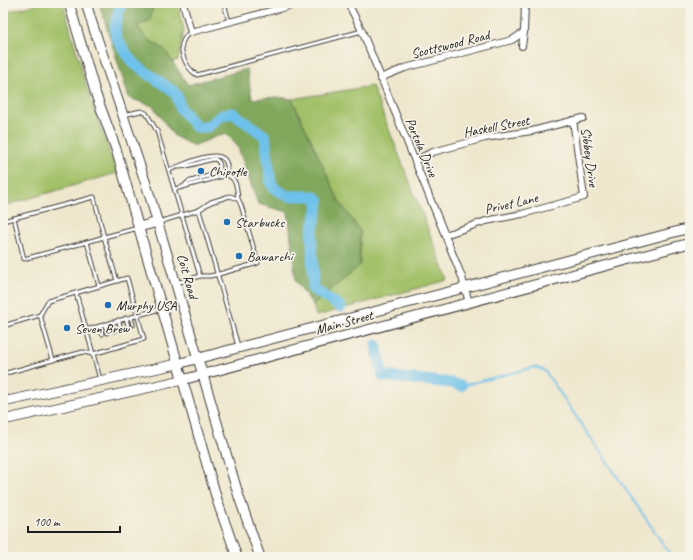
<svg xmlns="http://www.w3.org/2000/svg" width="693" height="560" viewBox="0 0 693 560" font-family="Caveat,sans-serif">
	<rect width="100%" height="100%" fill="#f7f3e8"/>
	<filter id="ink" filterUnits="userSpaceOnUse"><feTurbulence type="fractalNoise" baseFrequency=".025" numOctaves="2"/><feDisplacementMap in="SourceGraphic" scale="8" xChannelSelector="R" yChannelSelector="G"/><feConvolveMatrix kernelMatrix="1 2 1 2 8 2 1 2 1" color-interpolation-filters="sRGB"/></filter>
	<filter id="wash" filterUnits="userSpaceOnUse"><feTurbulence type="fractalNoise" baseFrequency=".012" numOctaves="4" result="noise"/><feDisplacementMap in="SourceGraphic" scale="16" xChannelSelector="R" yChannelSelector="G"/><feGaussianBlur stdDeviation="0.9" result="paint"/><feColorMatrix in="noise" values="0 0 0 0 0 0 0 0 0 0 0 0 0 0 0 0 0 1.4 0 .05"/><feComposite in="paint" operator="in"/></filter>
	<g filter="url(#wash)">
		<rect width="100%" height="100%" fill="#efe7cd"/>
		<!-- green -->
		<g fill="#a2c169" stroke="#5f6e42">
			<polygon points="42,3 63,3 88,92 117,173 3,206 3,13"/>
			<polygon points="154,3 177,3 184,30 178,60 172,62 164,49 147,39 137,26 150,20"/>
			<polygon points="372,86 448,280 316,316 313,305 360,265 360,231 339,201 292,99"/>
		</g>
		<!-- forest -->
		<polygon fill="#81a75d" stroke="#4e623c" points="99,3 154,3 150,20 137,26 147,39 164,49 188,85 247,69 252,99 277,97 292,99 339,201 360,231 360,265 313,305 296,281 288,212 258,204 237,145 225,133 193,146 174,136 153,106 129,98"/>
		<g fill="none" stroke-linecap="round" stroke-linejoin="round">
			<!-- stream -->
			<polyline stroke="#6ec1ea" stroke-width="2" points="461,386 535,367 545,371 672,557"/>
			<!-- river -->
			<g stroke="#6ec1ea" stroke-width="11">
				<polyline points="121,3 115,27 116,38 133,63 173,91 177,96 180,108 196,127 207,127 222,115 233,113 265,136 271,184 277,190 288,196 314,196 319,201 312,233 313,289 341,307"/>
				<polyline points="376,345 383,376 451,383 461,386"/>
			</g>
		</g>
	</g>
	<g filter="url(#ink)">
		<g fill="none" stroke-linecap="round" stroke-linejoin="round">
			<!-- service casing -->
			<g stroke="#3c3a37" stroke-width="5">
				<g id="service">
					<polyline points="224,3 229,22"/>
					<path d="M190,32C188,34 185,37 184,39C177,50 187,69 197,75L362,31"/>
					<polyline points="124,115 141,111 146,113 157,131 200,276"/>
					<path d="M178,167C191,167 203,160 215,159C221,162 221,168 218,173L188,182L183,187"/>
					<path d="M169,170C181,166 225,143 227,166C227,169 227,172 227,175"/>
					<path d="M175,189L227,175C237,178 237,190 238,199"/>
					<polyline points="14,218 24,259 87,242"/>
					<polyline points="3,221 94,197 104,237 87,242 99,286"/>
					<polyline points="159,222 199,210"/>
					<polygon points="127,278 144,339 93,354 83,352 53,360 40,315 48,301"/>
					<polyline points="117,281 104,237 138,228"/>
					<polyline points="176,283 200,276 210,276 219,274 258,263 241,205 238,199 230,196 211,202 199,210 238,346"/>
					<polyline points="76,293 100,379"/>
					<polyline points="131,317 133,325"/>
					<polyline points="126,318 128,326"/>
					<polyline points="118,320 121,328"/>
					<polyline points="112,322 114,331"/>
					<polyline points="105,324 107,333"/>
					<polyline points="3,326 40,315"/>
					<polyline points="100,326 102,334"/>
					<polyline points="86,330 160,309"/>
					<polyline points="3,374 53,360"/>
					<polyline points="3,391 6,400"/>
				</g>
			</g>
			<!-- minor casing -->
			<g stroke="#3c3a37" stroke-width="8">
				<g id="minor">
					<polyline points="183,3 191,32 301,3"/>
					<polyline points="348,3 362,31 462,277 469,303"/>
					<polyline points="522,46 524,32 525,3"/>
					<polyline points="380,78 405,68 512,40 524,32"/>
					<polyline points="415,160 433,152 485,138 532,131 583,118"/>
					<polyline points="445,235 486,221 522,214 584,197 573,120"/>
				</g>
			</g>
			<!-- secondary casing -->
			<g stroke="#3c3a37" stroke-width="11">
				<g id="secondary">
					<polyline points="69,3 96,95 116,149 218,503 237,557"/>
					<polyline points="86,3 92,23 148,190 239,497 260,557"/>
					<polyline points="139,227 158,222"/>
					<polyline points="3,402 177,364 690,228"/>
					<polyline points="3,420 182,380 690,243"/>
				</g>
			</g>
			<!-- service -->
			<use href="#service" stroke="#fff" stroke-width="3"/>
			<!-- minor -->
			<use href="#minor" stroke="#fff" stroke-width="6"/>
			<!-- secondary -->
			<use href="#secondary" stroke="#fff" stroke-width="9"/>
		</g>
	</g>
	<!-- markers -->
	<g fill="#1f6fb2" stroke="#f7f3e8" stroke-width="1.5">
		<circle cx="201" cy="171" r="4"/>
		<circle cx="227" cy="222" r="4"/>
		<circle cx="239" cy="256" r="4"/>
		<circle cx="108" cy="305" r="4"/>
		<circle cx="67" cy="328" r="4"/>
	</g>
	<g text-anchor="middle" stroke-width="3.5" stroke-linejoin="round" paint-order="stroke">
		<!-- street labels -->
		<g font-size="14" fill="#1c1c1c" stroke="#f7f3e8">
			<text transform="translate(450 44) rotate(-14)" y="5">Scottswood Road</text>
			<text transform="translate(496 126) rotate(-11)" y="5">Haskell Street</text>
			<text transform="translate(422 147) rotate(67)" y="5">Portola Drive</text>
			<text transform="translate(590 157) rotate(82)" y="5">Sibbey Drive</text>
			<text transform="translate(511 203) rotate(-13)" y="5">Privet Lane</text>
			<text transform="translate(188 276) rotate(74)" y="5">Coit Road</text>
			<text transform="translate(344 322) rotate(-15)" y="5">Main Street</text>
		</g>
		<!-- poi labels -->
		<g font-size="14" fill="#1c1c1c" stroke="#f7f3e8" text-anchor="start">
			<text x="209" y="176">Chipotle</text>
			<text x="235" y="227">Starbucks</text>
			<text x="247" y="261">Bawarchi</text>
			<text x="116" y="310">Murphy USA</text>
			<text x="75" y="333">Seven Brew</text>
		</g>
	</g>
	<!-- margin -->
	<rect width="693" height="560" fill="none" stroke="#f7f3e8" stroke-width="16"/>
	<!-- scale -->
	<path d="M28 526v6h92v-6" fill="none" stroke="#1c1c1c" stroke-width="2"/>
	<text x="34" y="526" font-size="12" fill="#1c1c1c" stroke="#f7f3e8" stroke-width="3" paint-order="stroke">100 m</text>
</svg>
